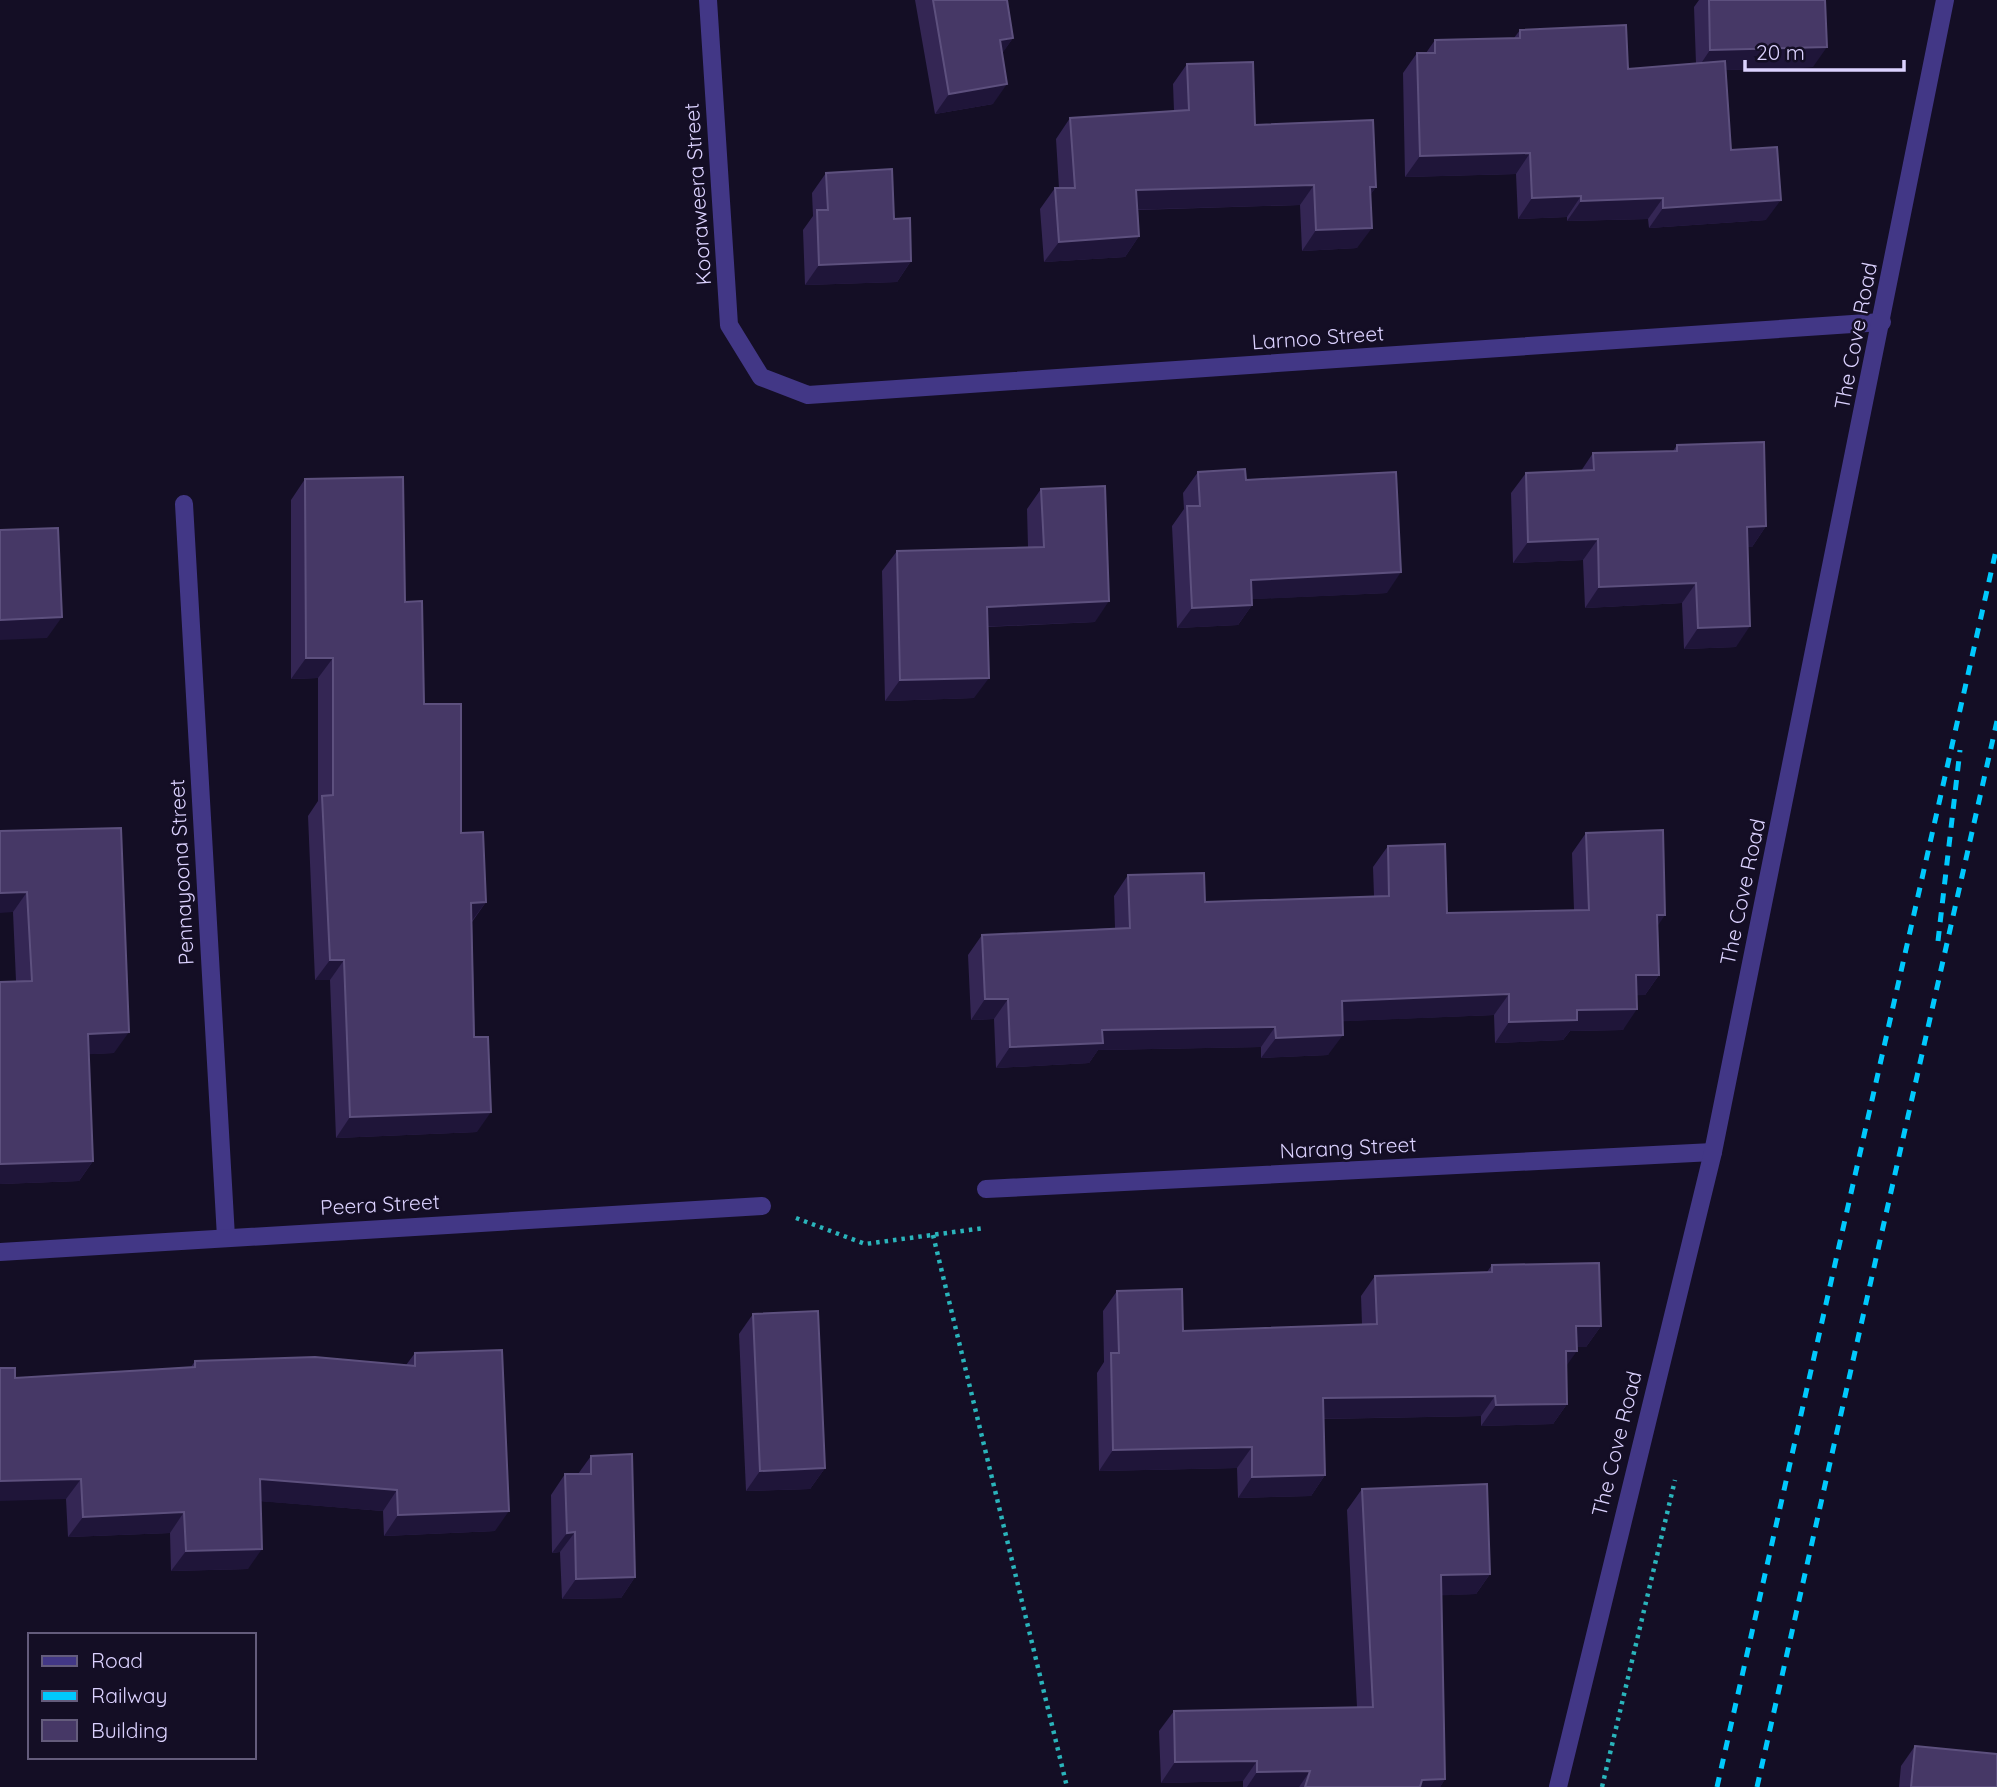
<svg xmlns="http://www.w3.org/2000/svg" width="1997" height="1787" viewBox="0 0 1997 1787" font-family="Quicksand,sans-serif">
	<rect width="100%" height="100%" fill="#140e25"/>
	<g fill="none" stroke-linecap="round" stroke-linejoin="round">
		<!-- path -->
		<g stroke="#2ab4bb" stroke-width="4.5" stroke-dasharray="3.5 5" stroke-linecap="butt">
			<polyline points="796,1218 865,1244 984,1228"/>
			<polyline points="933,1235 1067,1787"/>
			<polyline points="1602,1787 1675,1480"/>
		</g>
		<!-- minor -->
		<g stroke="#423786" stroke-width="18">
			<polyline points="708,0 729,325 761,377 808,395 1882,322"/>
			<polyline points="184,504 226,1237"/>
			<polyline points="986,1189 1713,1152"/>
			<polyline points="0,1252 762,1206"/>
			<polyline points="1558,1787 1713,1152 1945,0"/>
		</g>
		<!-- rail -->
		<g stroke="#00c9fd" stroke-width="5" stroke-dasharray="10 9" stroke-linecap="butt">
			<polyline points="1938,941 1960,750"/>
			<polyline points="1717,1787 1997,546"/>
			<polyline points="1757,1787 1997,721"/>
		</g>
	</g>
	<!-- wall -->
	<g fill="#342654">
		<polygon points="915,0 1007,0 1013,38 1002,53 993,104 935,114"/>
		<polygon points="1699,0 1825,0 1813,67 1726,70 1731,150 1766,220 1649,228 1648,219 1567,221 1567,217 1518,219 1516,174 1405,177 1403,73 1417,53 1426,53 1435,40 1514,38 1520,30 1628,69 1696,64 1694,7"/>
		<polygon points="1187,64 1255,125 1376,187 1370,195 1357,248 1302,251 1300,205 1138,210 1139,236 1125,257 1044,262 1040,209 1055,188 1059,188 1056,139 1070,118 1174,111 1173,84"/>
		<polygon points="826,173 894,219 911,261 897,282 805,285 803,230 813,216 812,193"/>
		<polygon points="1677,445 1766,526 1752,547 1748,547 1736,647 1684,649 1682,603 1585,608 1583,560 1513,563 1511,493 1526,473 1581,471 1593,453 1673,451"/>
		<polygon points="1198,472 1246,480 1387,593 1252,599 1252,605 1238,625 1177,628 1172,526 1184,509 1183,493"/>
		<polygon points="305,479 405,602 424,704 461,833 486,902 472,922 477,1132 336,1138 330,980 315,980 308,816 318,801 318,678 291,679 291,500"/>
		<polygon points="1041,489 1095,622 987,627 974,698 885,701 882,571 897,551 1028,547 1027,509"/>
		<polygon points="0,831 114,1053 89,1054 93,1161 79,1181 0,1184 0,982 16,981 13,912"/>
		<polygon points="1586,833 1658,926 1659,975 1645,995 1636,995 1623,1030 1570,1031 1563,1040 1495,1043 1494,1015 1342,1021 1328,1055 1261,1058 1261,1047 1098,1050 1089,1063 996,1068 994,1019 971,1020 968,955 982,935 1115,928 1114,896 1128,875 1205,902 1374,896 1373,867 1388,846 1447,913 1574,910 1572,853"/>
		<polygon points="1492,1265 1601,1326 1586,1347 1576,1347 1566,1366 1567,1404 1553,1424 1481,1426 1481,1416 1323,1419 1325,1475 1311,1496 1238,1498 1237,1468 1099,1471 1097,1373 1104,1362 1103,1311 1117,1291 1183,1331 1362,1325 1361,1296 1375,1276 1487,1272"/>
		<polygon points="753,1314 825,1468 810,1489 746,1491 739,1334"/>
		<polygon points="415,1353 495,1531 384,1536 383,1511 261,1501 248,1569 171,1571 170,1533 68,1537 66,1499 15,1378 191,1367 195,1361 406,1365"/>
		<polygon points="591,1456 635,1577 621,1598 562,1599 560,1552 552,1553 551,1495 565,1474 578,1474"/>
		<polygon points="1362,1489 1490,1574 1476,1594 1441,1595 1445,1779 1440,1787 1243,1787 1243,1781 1161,1783 1159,1731 1174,1711 1357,1707 1347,1510"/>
		<polygon points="1915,1746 1997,1787 1899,1787 1901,1766"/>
	</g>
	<!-- shaded-wall -->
	<g fill="#1f1539">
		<polygon points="1013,38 999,58 1000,40"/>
		<polygon points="1827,47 1813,67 1696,71 1710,50"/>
		<polygon points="1007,84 993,104 935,114 949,94"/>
		<polygon points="1530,153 1516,174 1405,177 1420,156"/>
		<polygon points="1314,185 1300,205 1122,210 1136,190"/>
		<polygon points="1370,187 1376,187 1362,207"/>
		<polygon points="1581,196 1567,217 1518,219 1532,198"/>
		<polygon points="1663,198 1648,219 1567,221 1581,201"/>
		<polygon points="1781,200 1766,220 1649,228 1663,208"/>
		<polygon points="1372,228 1357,248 1302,251 1316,230"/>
		<polygon points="1139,236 1125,257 1044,262 1059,242"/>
		<polygon points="911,261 897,282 805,285 819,265"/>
		<polygon points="1766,526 1752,547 1733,547 1747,527"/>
		<polygon points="1598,539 1583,560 1513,563 1528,542"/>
		<polygon points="1401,572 1387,593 1237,600 1251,580"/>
		<polygon points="1696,583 1682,603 1585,608 1599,587"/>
		<polygon points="1109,601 1095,622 973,627 987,607"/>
		<polygon points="1252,605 1238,625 1177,628 1192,608"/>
		<polygon points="62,617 47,638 0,640 0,620"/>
		<polygon points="1750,626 1736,647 1684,649 1698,628"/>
		<polygon points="306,658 333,658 318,678 291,679"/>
		<polygon points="989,678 974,698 885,701 900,680"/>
		<polygon points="27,892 13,912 0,913 0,893"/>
		<polygon points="486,902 471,922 471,903"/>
		<polygon points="1657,915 1665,915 1651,936"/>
		<polygon points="330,960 344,960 330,980 315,980"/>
		<polygon points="1636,975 1659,975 1645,995 1621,996"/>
		<polygon points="1509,994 1494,1015 1327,1022 1342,1001"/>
		<polygon points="985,999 1008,999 994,1019 971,1020"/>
		<polygon points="1637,1009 1623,1030 1570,1031 1563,1040 1495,1043 1509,1022 1577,1010"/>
		<polygon points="1275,1027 1261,1047 1098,1050 1089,1063 996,1068 1010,1047 1102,1030"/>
		<polygon points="129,1032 114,1053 74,1055 88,1034"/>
		<polygon points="1343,1035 1328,1055 1261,1058 1276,1038"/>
		<polygon points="491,1112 477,1132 336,1138 350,1117"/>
		<polygon points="93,1161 79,1181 0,1184 0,1164"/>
		<polygon points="1576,1326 1601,1326 1586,1347 1561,1347"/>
		<polygon points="1566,1351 1577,1351 1562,1372"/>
		<polygon points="1495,1396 1481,1416 1309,1419 1323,1398"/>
		<polygon points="1567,1404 1553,1424 1481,1426 1496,1405"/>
		<polygon points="1252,1447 1237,1468 1099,1471 1113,1450"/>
		<polygon points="825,1468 810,1489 746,1491 760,1471"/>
		<polygon points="1325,1475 1311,1496 1238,1498 1252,1477"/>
		<polygon points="81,1479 66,1499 0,1501 0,1481"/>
		<polygon points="260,1479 397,1490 383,1511 246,1500"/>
		<polygon points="509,1511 495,1531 384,1536 398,1515"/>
		<polygon points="184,1512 170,1533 68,1537 83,1517"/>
		<polygon points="575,1532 560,1552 552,1553 567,1533"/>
		<polygon points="262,1549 248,1569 171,1571 186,1551"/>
		<polygon points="1490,1574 1476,1594 1427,1596 1441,1575"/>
		<polygon points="635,1577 621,1598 562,1599 576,1579"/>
		<polygon points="1257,1761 1243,1781 1161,1783 1175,1762"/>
		<polygon points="1310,1771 1299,1787 1247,1787 1257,1772"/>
		<polygon points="1445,1779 1440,1787 1417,1787 1422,1780"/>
	</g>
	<!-- building -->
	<g fill="#463866" stroke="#5d507e" stroke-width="2">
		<polygon points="933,0 1007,0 1013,38 1000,40 1007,84 949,94"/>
		<polygon points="1709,0 1825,0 1827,47 1710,50"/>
		<polygon points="1626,25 1628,69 1725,61 1731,150 1777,147 1781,200 1663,208 1663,198 1581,201 1581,196 1532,198 1530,153 1420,156 1417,53 1435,53 1435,40 1520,38 1520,30"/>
		<polygon points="1253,62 1255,125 1373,120 1376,187 1370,187 1372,228 1316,230 1314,185 1136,190 1139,236 1059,242 1055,188 1075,188 1070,118 1189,110 1187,64"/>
		<polygon points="892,169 894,219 910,218 911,261 819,265 817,210 828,210 826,173"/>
		<polygon points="1764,442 1766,526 1747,527 1750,626 1698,628 1696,583 1599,587 1598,539 1528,542 1526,473 1594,470 1593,453 1677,451 1677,445"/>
		<polygon points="1245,469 1246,480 1396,472 1401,572 1251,580 1252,605 1192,608 1187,506 1200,506 1198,472"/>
		<polygon points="403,477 405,602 422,601 424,704 461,704 461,833 483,832 486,902 471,903 474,1037 488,1037 491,1112 350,1117 344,960 330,960 322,796 333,795 333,658 306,658 305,479"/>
		<polygon points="1105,486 1109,601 987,607 989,678 900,680 897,551 1044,547 1041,489"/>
		<polygon points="58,528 62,617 0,620 0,530"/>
		<polygon points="121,828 129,1032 88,1034 93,1161 0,1164 0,982 32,981 27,892 0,893 0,831"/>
		<polygon points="1663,830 1665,915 1657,915 1659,975 1636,975 1637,1009 1577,1010 1577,1020 1509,1022 1509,994 1342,1001 1343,1035 1276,1038 1275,1027 1102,1030 1103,1043 1010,1047 1008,999 985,999 982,935 1130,928 1128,875 1204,873 1205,902 1389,896 1388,846 1445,844 1447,913 1589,910 1586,833"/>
		<polygon points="1599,1263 1601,1326 1576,1326 1577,1351 1566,1351 1567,1404 1496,1405 1495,1396 1323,1398 1325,1475 1252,1477 1252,1447 1113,1450 1111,1353 1119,1353 1117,1291 1182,1289 1183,1331 1377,1324 1375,1276 1492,1272 1492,1265"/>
		<polygon points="818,1311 825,1468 760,1471 753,1314"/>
		<polygon points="502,1350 509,1511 398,1515 397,1490 260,1479 262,1549 186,1551 184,1512 83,1517 81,1479 0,1481 0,1368 15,1368 15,1378 195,1367 195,1361 315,1357 415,1366 415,1353"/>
		<polygon points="632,1454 635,1577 576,1579 575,1532 567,1533 565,1474 591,1474 591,1456"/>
		<polygon points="1487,1484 1490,1574 1441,1575 1445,1779 1422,1780 1420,1787 1305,1787 1310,1771 1257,1772 1257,1761 1175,1762 1174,1711 1373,1707 1362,1489"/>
		<polygon points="1915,1746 1997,1754 1997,1787 1911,1787"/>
	</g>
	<g text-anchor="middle" stroke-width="5" stroke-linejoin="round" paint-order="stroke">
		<!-- street labels -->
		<g font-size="21" fill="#dcd2ff" stroke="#140e25">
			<text transform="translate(698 194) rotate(-94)" y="7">Kooraweera Street</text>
			<text transform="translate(1856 336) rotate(-79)" y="7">The Cove Road</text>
			<text transform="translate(1318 338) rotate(-4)" y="7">Larnoo Street</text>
			<text transform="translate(182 872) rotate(-93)" y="7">Pennayoona Street</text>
			<text transform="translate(1743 892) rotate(-78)" y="7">The Cove Road</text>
			<text transform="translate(1348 1148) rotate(-3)" y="7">Narang Street</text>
			<text transform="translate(380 1205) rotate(-3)" y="7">Peera Street</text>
			<text transform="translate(1617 1444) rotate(-76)" y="7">The Cove Road</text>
		</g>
	</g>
	<!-- legend -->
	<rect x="28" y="1633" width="228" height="126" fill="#140e25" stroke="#645c7c" stroke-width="2"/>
	<rect x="42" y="1656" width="35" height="10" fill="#423786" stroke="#645c7c" stroke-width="2"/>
	<text x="91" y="1668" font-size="21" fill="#dcd2ff">Road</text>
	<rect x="42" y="1691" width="35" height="10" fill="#00c9fd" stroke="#645c7c" stroke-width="2"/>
	<text x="91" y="1703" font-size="21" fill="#dcd2ff">Railway</text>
	<rect x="42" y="1720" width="35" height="21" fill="#463866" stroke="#645c7c" stroke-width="2"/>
	<text x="91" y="1738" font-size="21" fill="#dcd2ff">Building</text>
	<!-- scale -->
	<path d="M1745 60v10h159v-10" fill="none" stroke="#dcd2ff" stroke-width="3.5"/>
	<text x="1756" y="60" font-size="21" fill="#dcd2ff" stroke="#140e25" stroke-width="5" paint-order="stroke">20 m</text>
</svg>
